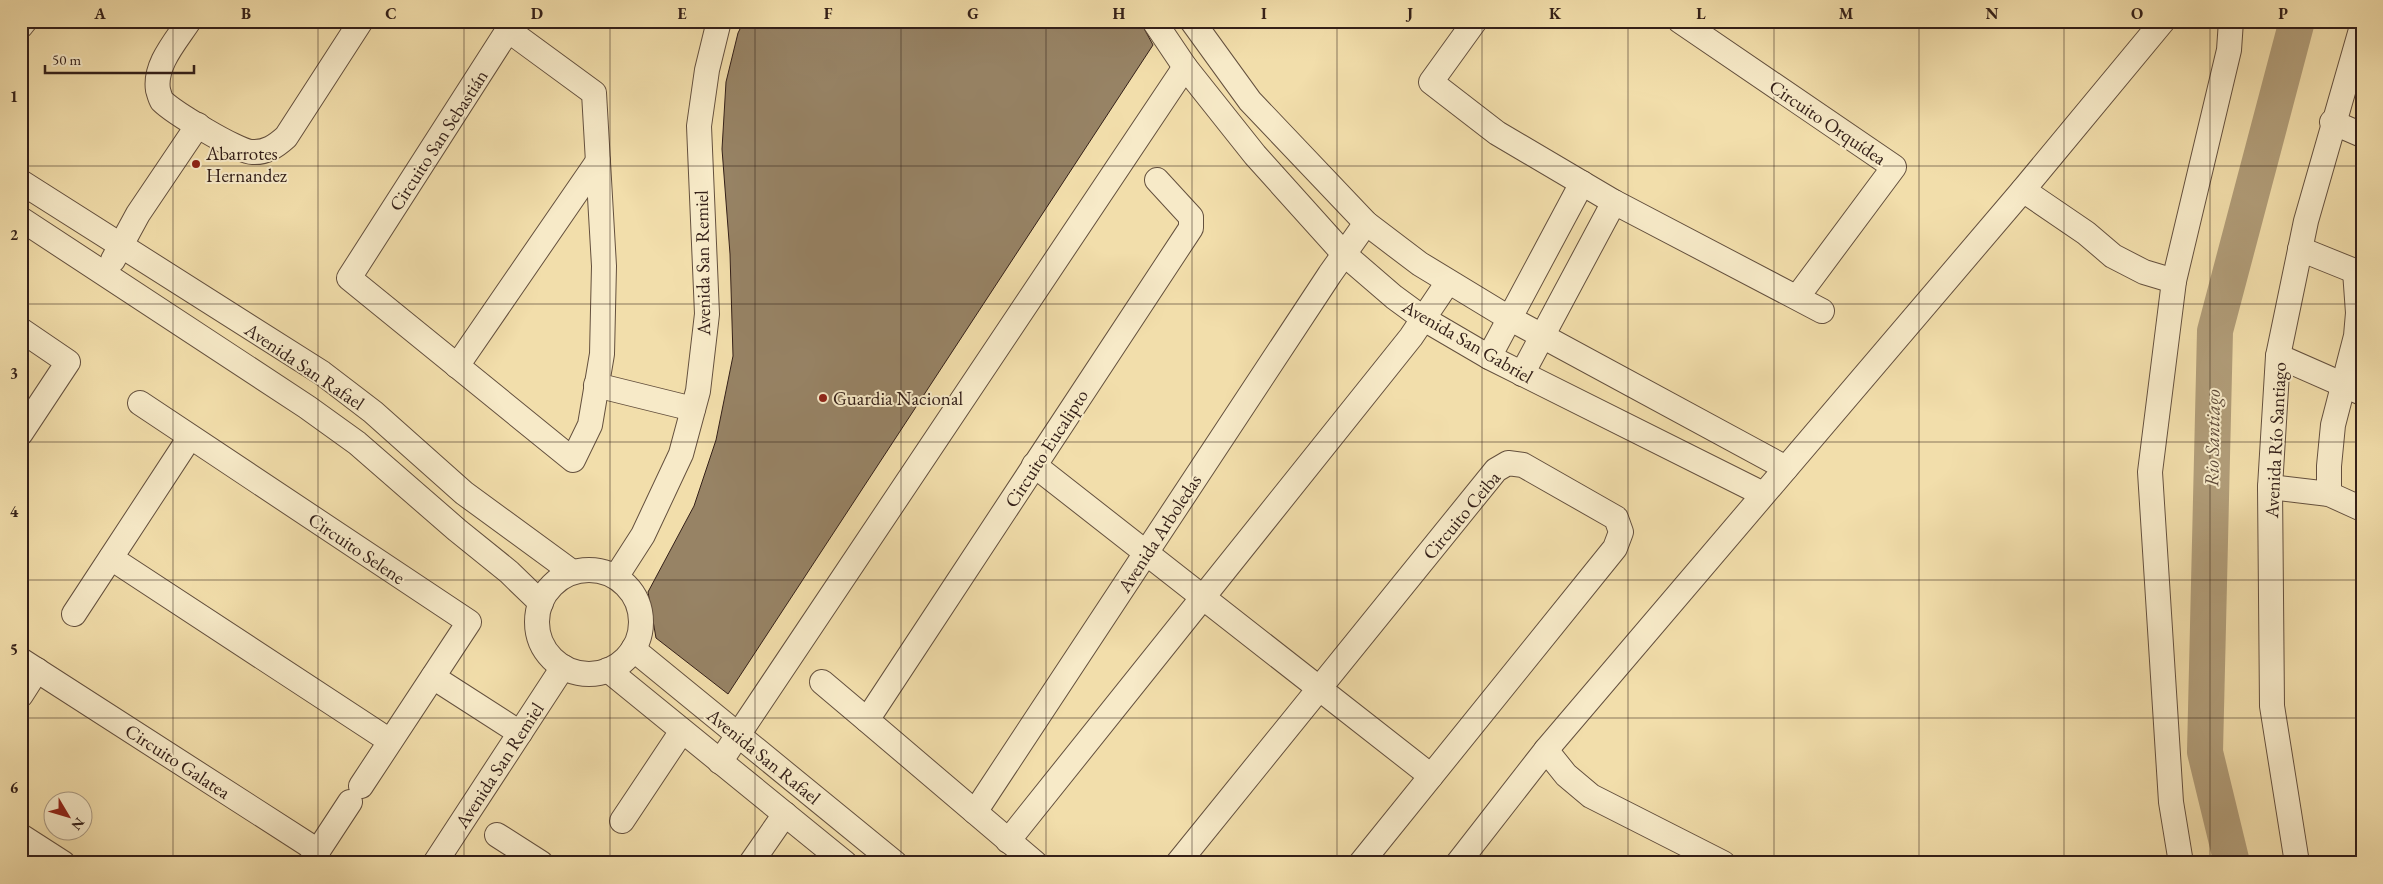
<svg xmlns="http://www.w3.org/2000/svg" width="2383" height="884" viewBox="0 0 2383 884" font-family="'EB Garamond',serif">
	<rect width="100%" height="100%" fill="#f2deab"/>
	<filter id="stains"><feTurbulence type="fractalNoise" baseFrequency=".004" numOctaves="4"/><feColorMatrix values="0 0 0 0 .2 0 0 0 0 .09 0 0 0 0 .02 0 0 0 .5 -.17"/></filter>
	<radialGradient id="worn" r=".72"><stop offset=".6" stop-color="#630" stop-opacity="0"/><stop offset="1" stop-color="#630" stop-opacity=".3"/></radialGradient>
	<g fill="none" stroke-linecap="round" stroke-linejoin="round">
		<!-- river -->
		<polyline stroke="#b19d79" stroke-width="36" points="2232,863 2205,752 2215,331 2297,21"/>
	</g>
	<!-- building -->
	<polygon fill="#978365" stroke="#342019" points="744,21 1140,21 1153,45 728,694 656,638 648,592 694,506 716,440 733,356 730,254 722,149 726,82 738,33"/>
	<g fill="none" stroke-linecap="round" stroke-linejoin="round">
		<!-- minor casing -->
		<g stroke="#64503e" stroke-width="26">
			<g id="minor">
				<path d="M189,21C176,41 154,65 158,90C159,93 160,98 162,101C173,112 238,152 252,152C266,153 276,146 286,137L361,21"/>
				<polyline points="1154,21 1185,67 1255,155 1344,254 1394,297 1424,319 1489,357 1763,494"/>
				<polyline points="1192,21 1250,101 1366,223 1420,264 1509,318 1786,468"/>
				<polyline points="1475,21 1431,82 1497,133 1614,202 1822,311"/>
				<polyline points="1680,21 1894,167 1798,296"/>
				<polyline points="21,26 25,21"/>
				<polygon points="508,30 594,93 604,266 602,354 590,425 573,460 349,278"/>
				<polyline points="2332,122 2362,135"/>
				<polyline points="21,182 322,373 373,412 464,493 572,572"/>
				<polyline points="2023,190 2086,233 2113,256 2144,272 2174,281"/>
				<polyline points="21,219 307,407 357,443 457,530 509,572 541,603"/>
				<polyline points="2300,249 2362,274"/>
				<polyline points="113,260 138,214 198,125"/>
				<polyline points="21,330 68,362 21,433"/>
				<polyline points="2278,356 2362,393"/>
				<polyline points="1489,357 1582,183"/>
				<polyline points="457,366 598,161"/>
				<polyline points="1522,374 1614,202"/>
				<polyline points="596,385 693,409"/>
				<polyline points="140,403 469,622 361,786"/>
				<polyline points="1034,465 1431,776"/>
				<polyline points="2270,487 2329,494 2362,509"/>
				<polyline points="2329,494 2329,466 2333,425 2356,336 2358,313 2355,271"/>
				<polyline points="111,558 390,741"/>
				<circle cx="589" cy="622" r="52"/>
				<polyline points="616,577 643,535 681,454 698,391 707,314 699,126 707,70 719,21"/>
				<polyline points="74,614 190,437"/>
				<polyline points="633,649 895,863"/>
				<polyline points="21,660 318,851"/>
				<polyline points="608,670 845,863"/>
				<polyline points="433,677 520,733"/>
				<polyline points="822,682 867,720"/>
				<polyline points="21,695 37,670"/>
				<polyline points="1546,750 1566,775 1591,796 1723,863"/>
				<polyline points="720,762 1185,67"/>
				<polyline points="975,812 1330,274 1366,223"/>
				<polyline points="622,821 682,731"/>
				<polyline points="497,835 541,863"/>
				<polyline points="21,836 63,863"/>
				<polyline points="1008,841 1411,337 1448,282"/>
				<polyline points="310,863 350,802"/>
				<polyline points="435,863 563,667"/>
				<polyline points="751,863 785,814"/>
				<polyline points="1035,863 867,720 1191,228 1191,217 1157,180"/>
				<polyline points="1178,863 1496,470 1508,463 1523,465 1616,518 1621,532 1615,548 1361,863"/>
				<polyline points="1458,863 1546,750 2023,190 2163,21"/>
				<polyline points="2181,863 2171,802 2150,472 2174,281 2229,50 2231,21"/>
				<polyline points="2297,863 2272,706 2270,487 2278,356 2306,221 2362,26"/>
			</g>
		</g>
		<!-- minor -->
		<use href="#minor" stroke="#f7eac8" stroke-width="24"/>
	</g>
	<!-- grid -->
	<path fill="none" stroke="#342019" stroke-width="1" stroke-opacity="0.55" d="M173,21V863M318,21V863M464,21V863M610,21V863M755,21V863M901,21V863M1046,21V863M1192,21V863M1337,21V863M1482,21V863M1628,21V863M1774,21V863M1919,21V863M2064,21V863M2210,21V863M21,166H2362M21,304H2362M21,442H2362M21,580H2362M21,718H2362"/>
	<!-- markers -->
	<g fill="#8f2418" stroke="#f7eac8" stroke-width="2">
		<circle cx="196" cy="164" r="5"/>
		<circle cx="823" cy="398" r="5"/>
	</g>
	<g text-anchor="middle" stroke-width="4" stroke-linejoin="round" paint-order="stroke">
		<!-- street labels -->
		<g font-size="19" fill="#342019" stroke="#f7eac8">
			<text transform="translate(1828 122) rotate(34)" y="7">Circuito Orquídea</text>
			<text transform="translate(438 140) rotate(-57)" y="7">Circuito San Sebastián</text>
			<text transform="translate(702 263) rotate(-91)" y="7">Avenida San Remiel</text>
			<text transform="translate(1468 341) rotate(30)" y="7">Avenida San Gabriel</text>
			<text transform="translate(305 366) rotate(34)" y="7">Avenida San Rafael</text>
			<text transform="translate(2275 440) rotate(-87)" y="7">Avenida Río Santiago</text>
			<text transform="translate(1046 448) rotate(-57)" y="7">Circuito Eucalipto</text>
			<text transform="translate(1461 515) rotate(-50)" y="7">Circuito Ceiba</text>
			<text transform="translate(1159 533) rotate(-57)" y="7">Avenida Arboledas</text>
			<text transform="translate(357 548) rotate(34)" y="7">Circuito Selene</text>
			<text transform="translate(764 756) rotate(39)" y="7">Avenida San Rafael</text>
			<text transform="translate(178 761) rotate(33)" y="7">Circuito Galatea</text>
			<text transform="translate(499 765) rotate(-57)" y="7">Avenida San Remiel</text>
		</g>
		<!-- poi labels -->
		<g font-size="19" fill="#342019" stroke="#f7eac8" text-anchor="start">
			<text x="206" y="160">Abarrotes<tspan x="206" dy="22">Hernandez</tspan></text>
			<text x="833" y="405">Guardia Nacional</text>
		</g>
		<!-- water labels -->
		<g font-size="20" font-style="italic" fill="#604c3b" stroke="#f7eac8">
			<text transform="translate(2212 438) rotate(-89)" y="7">Rio Santiago</text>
		</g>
	</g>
	<!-- margin -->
	<rect width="2383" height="884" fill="none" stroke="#f2deab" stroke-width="55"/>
	<!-- north arrow -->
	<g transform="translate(68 816) rotate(128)"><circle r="24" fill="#f7eac8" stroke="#a99982"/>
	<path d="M0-4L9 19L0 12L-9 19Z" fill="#8f2418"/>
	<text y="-8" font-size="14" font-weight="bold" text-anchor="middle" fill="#342019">N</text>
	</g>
	<!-- scale -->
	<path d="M45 65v8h149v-8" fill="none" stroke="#342019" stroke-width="2.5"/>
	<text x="52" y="65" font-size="15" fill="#342019" stroke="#f7eac8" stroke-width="4" paint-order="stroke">50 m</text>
	<rect x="28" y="28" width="2328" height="828" fill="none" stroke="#342019" stroke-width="2"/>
	<g font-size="16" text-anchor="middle" font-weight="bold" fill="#342019">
		<text x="100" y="19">A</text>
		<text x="246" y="19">B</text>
		<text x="391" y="19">C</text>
		<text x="537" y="19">D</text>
		<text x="682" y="19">E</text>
		<text x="828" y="19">F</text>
		<text x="973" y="19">G</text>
		<text x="1119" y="19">H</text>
		<text x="1264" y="19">I</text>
		<text x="1410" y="19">J</text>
		<text x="1555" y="19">K</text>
		<text x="1701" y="19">L</text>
		<text x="1846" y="19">M</text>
		<text x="1992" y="19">N</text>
		<text x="2137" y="19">O</text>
		<text x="2283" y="19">P</text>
		<text x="14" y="102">1</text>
		<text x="14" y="240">2</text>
		<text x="14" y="379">3</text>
		<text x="14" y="517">4</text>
		<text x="14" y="655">5</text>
		<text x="14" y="793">6</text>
	</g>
	<rect width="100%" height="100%" filter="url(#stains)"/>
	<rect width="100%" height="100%" fill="url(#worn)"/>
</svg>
